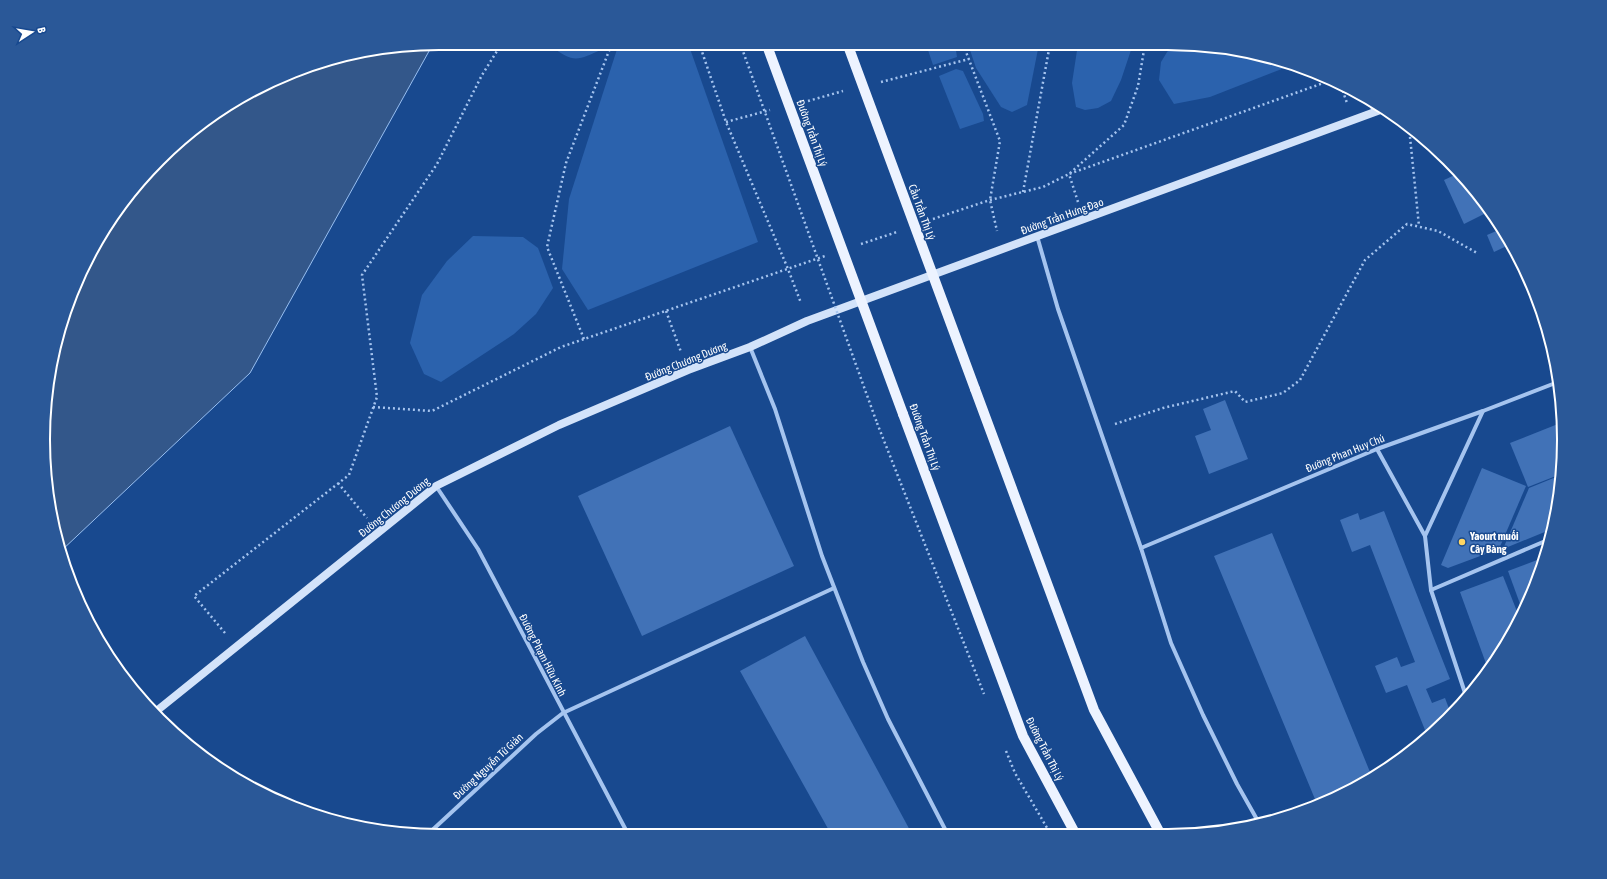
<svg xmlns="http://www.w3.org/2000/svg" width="1607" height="879" viewBox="0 0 1607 879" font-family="'Asap Condensed',sans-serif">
	<rect width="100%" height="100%" fill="#18498f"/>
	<!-- green -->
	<g fill="#2b62ad">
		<path d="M551,43H605L603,49C578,60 574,64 551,46Z"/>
		<polygon points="619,43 688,43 758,242 588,310 562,269 569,199"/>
		<polygon points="926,44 955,44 957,57 933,65"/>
		<polygon points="968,44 1039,44 1027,105 1012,112 1001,107 976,68"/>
		<polygon points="1078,44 1133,44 1121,80 1111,101 1098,108 1085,110 1076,107 1072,83"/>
		<polygon points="1172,44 1193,44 1270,57 1286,63 1287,67 1210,97 1174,104 1159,80 1161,62"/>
		<polygon points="956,69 963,71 983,114 984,121 960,129 939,76"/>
		<polygon points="473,236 523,237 538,248 553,288 536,314 514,334 441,382 424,374 410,343 422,295 447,261"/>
	</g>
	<!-- water -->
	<polygon fill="#33578a" stroke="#98bff1" points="433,44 250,373 60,552 56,542 44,466 44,413 56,337 73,288 110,219 142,178 198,125 241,96 312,64 362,51"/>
	<!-- building -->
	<g fill="#4172b7">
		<polygon points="1459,173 1482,198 1490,211 1464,224 1444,180"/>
		<polygon points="1501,229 1511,244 1494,252 1487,235"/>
		<polygon points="1225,400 1248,459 1209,474 1195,436 1211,430 1203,409"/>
		<polygon points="1563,422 1561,474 1528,487 1510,443"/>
		<polygon points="730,426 794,566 642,636 578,496"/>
		<polygon points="1482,468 1526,486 1499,549 1448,568 1441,565"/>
		<polygon points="1561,475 1561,491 1552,529 1503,549 1529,488"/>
		<polygon points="1384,511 1450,679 1426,689 1432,703 1445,698 1451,714 1427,735 1407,685 1386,693 1375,666 1397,657 1401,667 1415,662 1370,545 1352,552 1340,520 1358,513 1360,520"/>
		<polygon points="1272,533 1370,772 1373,776 1317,804 1214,556"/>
		<polygon points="1545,557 1543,567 1523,612 1508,571"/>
		<polygon points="1503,576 1520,619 1511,638 1488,669 1460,592"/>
		<polygon points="805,636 912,834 831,834 740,671"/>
	</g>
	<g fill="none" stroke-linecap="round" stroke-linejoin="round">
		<!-- path -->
		<g stroke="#a5c4ef" stroke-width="2.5" stroke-dasharray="2 3" stroke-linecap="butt">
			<polyline points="699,43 726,122 788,269 801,303"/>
			<polyline points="963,44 1000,141 990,200 997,231"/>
			<polyline points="881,82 969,59"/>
			<polyline points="1341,86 1347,103"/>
			<polyline points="808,101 843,91"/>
			<polyline points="726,122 770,110"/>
			<polyline points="1409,127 1419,226"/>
			<polyline points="1023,192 1050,44"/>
			<polyline points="1078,202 1069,174 1329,81"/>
			<polyline points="933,219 990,200 1043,187 1069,174 1124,125 1138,86 1145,44"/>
			<polyline points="861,244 897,232"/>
			<polyline points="666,311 681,352"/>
			<polyline points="584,339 547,247 566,163 612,43"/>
			<polyline points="373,407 432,411 561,347 825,256"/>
			<polyline points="877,423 984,694"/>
			<polyline points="1115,424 1163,408 1235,391 1245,402 1283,393 1300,380 1365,260 1407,224 1438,231 1477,253"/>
			<polyline points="338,483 367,518"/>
			<polyline points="225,633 194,596 349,475 377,397 362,275 437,164 482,75 502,43"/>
			<polyline points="1006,751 1015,773 1050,833"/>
		</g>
		<!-- minor -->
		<g stroke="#a5c4ef" stroke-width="4">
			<polyline points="1369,99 1374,112"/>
			<polyline points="1037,236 1058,309 1141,548 1171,643 1203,715 1237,784 1259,823"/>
			<polyline points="750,347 775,409 822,556 863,662 888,719 947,833"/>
			<polyline points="1377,449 1425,536 1431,590 1467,699"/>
			<polyline points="436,486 478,549 628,834"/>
			<polyline points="1425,536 1483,411"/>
			<polyline points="1141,548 1377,449 1483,411 1558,382"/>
			<polyline points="1431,590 1550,539"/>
			<polyline points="427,835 536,734 563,713 834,588"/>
		</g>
		<!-- secondary -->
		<polyline stroke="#d3e3fa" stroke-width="8" points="154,713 436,486 559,425 688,370 750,347 807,321 1383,109"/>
		<!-- primary -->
		<g stroke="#edf3ff" stroke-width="10">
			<polyline points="975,389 1094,710 1160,833"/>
			<polyline points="903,414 1023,736 1075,833"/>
		</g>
		<!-- path-bridge -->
		<polyline stroke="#a5c4ef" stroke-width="2.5" stroke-dasharray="2 3" stroke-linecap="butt" points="740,43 877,423"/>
		<!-- primary-bridge -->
		<g stroke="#edf3ff" stroke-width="10">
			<polyline points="766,43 903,414"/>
			<polyline points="847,43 975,389"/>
		</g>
	</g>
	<!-- markers -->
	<circle fill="#ffd663" stroke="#18498f" stroke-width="1.5" cx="1462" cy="542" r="4"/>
	<g text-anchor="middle" stroke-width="3" stroke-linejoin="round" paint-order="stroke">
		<!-- street labels -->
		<g font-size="11" fill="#fff" stroke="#18498f">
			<text transform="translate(812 133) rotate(70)" y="4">Đường Trần Thị Lý</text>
			<text transform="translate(922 212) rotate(70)" y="4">Cầu Trần Thị Lý</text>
			<text transform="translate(1062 216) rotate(-20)" y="4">Đường Trần Hưng Đạo</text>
			<text transform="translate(686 361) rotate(-22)" y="4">Đường Chương Dương</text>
			<text transform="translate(925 437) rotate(70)" y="4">Đường Trần Thị Lý</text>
			<text transform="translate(1345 453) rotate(-22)" y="4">Đường Phan Huy Chú</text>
			<text transform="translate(394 507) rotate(-39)" y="4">Đường Chương Dương</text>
			<text transform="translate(543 655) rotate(63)" y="4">Đường Phạm Hữu Kính</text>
			<text transform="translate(1045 749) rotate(63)" y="4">Đường Trần Thị Lý</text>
			<text transform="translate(488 766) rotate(-43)" y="4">Đường Nguyễn Tử Giản</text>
		</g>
		<!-- poi labels -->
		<g font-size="11" font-weight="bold" fill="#fff" stroke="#18498f" text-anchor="start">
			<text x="1470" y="540">Yaourt muối<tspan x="1470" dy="13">Cây Bàng</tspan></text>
		</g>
	</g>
	<!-- crop -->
	<path d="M0 0H1607V879H0ZM439 50H1168A389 389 0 0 1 1557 439V440A389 389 0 0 1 1168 829H439A389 389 0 0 1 50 440V439A389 389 0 0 1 439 50Z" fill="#2a5898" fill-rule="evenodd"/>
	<path fill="none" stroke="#fff" stroke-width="2" d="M439 50H1168A389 389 0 0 1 1557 439V440A389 389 0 0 1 1168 829H439A389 389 0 0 1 50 440V439A389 389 0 0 1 439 50Z"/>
	<!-- north arrow -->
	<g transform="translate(32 32) rotate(78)" stroke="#18498f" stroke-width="3" paint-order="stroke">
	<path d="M0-3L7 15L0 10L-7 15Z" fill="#ffffff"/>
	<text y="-6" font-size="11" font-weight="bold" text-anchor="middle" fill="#ffffff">B</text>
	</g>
</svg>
